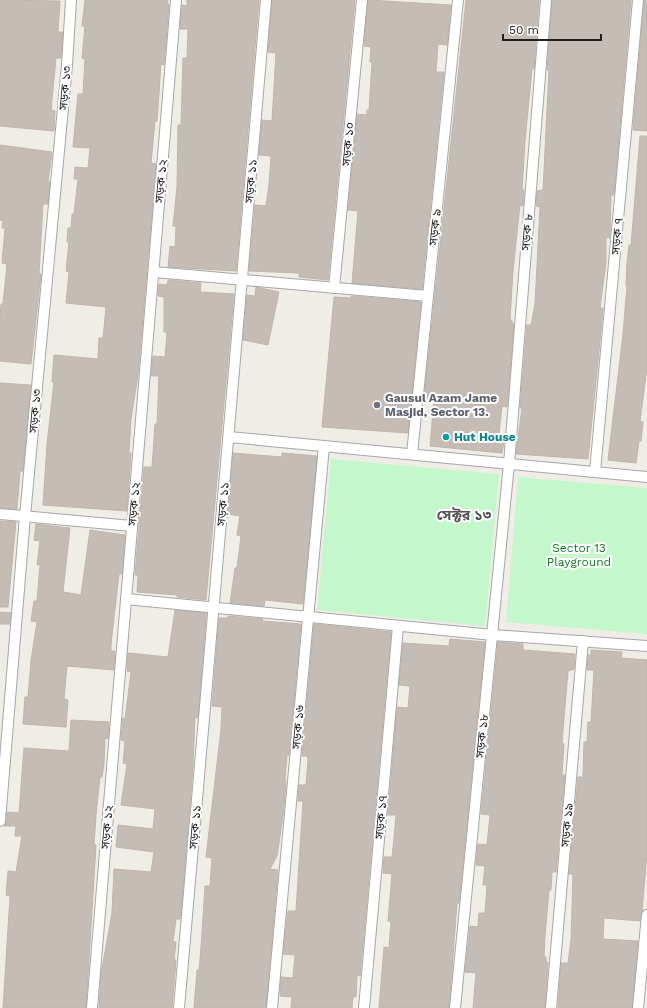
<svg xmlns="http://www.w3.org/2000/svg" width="647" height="1008" viewBox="0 0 647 1008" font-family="'Work Sans','Noto Sans Bengali',sans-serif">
	<rect width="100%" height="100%" fill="#efede6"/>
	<!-- park -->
	<g fill="#c5f7cc">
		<polygon points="331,459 499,474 485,626 317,610"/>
		<polygon points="518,477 647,488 647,634 506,622"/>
	</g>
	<!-- building -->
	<g fill="#c4bcb5" stroke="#c1b5a9">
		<polygon points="0,0 60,1 58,32 63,32 61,58 56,58 51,110 55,111 54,131 0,126"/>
		<polygon points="85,0 168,0 167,4 169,4 164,65 161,64 157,121 155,121 151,163 156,164 138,375 131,419 129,453 131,453 127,511 43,505 47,444 54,382 52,382 54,355 98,359 99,338 103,338 106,307 66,303 69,272 66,271 69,242 67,242 68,228 71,228 72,214 74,214 78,179 74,179 75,167 88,168 90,148 73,147 78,94 83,94 85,59 82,58 85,26 82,26"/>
		<polygon points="187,0 259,0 236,271 168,267 170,246 175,247 176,226 173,226 177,187 178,125 181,125 183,58 187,58 188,29 180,29 182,5 187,6"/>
		<polygon points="272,0 355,0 328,280 299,277 299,273 249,271 255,205 266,206 269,184 271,156 259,155 262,120 272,121 276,53 268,52"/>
		<polygon points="368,0 451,5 447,45 438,44 436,72 444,72 422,289 352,283 358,211 348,210 357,114 367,115 367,110 369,110 372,62 370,62 371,47 364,46"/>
		<polygon points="466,0 539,0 534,69 532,69 525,141 522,190 524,190 523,206 520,205 513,271 510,320 512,320 512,323 514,324 507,407 502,406 499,434 505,435 502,453 430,446 434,399 424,398"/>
		<polygon points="552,0 631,0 614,195 611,195 610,238 606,237 606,262 600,308 603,308 601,331 588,459 516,454 522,408 520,408 527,325 531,325 535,304 540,207 536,206 537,191 543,190 549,70 547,70"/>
		<polygon points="644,0 647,0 647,131 633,130"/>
		<polygon points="640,136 647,136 647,368 640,421 643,422 641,441 639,441 636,463 608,460 623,334 627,286 626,286 627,263 629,245 631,245"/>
		<polygon points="0,145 52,152 48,182 50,182 48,204 43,204 39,274 41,274 31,364 0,361 0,319 1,304 3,304 7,264 2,263 5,228 2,228 3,221 0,220"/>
		<polygon points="168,280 201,283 200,292 234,294 206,600 177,597 177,595 137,592 138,575 135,575 144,467 152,467 155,424 157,424 159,376 151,376 153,356 165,357 167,332 164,332 164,297 158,296 159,284 167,285"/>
		<polygon points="256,287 279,292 268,345 243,340 247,295 255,296"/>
		<polygon points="351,296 421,302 408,433 322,427 334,297 351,298"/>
		<polygon points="0,383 31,385 23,471 20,471 17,509 0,508"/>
		<polygon points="233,453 282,457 282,453 317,456 303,604 265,600 264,606 230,603 235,568 237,568 241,536 237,535 240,516 228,514"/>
		<polygon points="0,521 16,522 8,607 0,607"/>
		<polygon points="36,524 70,528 63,592 81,595 90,530 125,535 122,574 119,574 111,644 111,651 115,651 114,670 67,666 64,699 68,700 66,727 23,724 25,697 28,697 31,660 37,622 31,621 34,601 37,601 40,565 37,565 40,541 34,540"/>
		<polygon points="175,610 206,613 206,617 198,718 195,717 193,767 181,914 180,919 176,919 173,942 176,942 174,960 176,960 172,1008 99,1008 101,974 112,913 114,869 151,872 154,852 116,847 118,825 153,829 155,809 121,805 127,764 123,763 125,741 121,740 123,718 125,719 131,672 127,671 128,653 168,657"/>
		<polygon points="0,612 11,613 10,624 0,624"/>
		<polygon points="228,616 263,619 262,621 301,624 289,755 287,755 285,778 286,784 283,816 277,856 270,869 278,870 266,1008 194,1008 197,970 199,970 201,948 205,886 210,886 212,858 206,857 221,729 222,707 212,706 219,618 228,618"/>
		<polygon points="314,624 391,632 364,932 360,976 357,975 356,997 353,997 352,1008 291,1008 292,997 280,996 281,977 293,978 295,955 283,954 288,911 296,911 303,801 298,801 299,785 306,785 308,759 307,756 302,756"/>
		<polygon points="450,639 485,642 459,903 457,903 449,1008 379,1008 384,947 389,948 391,922 388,921 392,874 383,873 384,857 392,857 394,838 396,815 388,815 397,707 408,708 410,686 399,685 403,643 449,646"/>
		<polygon points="498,642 523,644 523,650 575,654 574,669 568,671 562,743 564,744 562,775 565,775 556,872 552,872 551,890 549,890 545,936 544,957 546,957 546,962 548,962 545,1008 473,1008 476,973 465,972 470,926 478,927 479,913 485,913 487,885 483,885 485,866 476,865 478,844 487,845 490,815 481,814"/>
		<polygon points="591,650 622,652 621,658 647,660 647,854 642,911 640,921 604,918 603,939 638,941 632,1008 558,1008 561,963 568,963 571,940 573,874 569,874 578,777 583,777 584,742 587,742 588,722 591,722 594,670 587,670 588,655 591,655"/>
		<polygon points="71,720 109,722 108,739 105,738 104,764 102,777 100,777 96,815 94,845 96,845 86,1008 3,1008 10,896 6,895 8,871 16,872 22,836 15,836 16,826 4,826 7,812 19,813 24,748 69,751"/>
	</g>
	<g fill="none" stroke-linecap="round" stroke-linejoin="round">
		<!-- street casing -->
		<g stroke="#a6a6a6" stroke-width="12">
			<g id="street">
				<polyline points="154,272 428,296"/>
				<polyline points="334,288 362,0"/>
				<polyline points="229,437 647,477"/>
				<polyline points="412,454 458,0"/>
				<polyline points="595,472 638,0"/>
				<polyline points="0,514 132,526"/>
				<polyline points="126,599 493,635 647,646"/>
				<polyline points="0,821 25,516 67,65 71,0"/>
				<polyline points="92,1008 176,0"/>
				<polyline points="179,1008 266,0"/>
				<polyline points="272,1008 324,446"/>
				<polyline points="364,1008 398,626"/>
				<polyline points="455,1008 509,464 546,0"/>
				<polyline points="551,1008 583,641"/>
				<polyline points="638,1008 647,915"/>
			</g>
		</g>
		<!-- street -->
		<use href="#street" stroke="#fff" stroke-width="10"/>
	</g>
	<!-- markers -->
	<circle fill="#6b7280" stroke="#fff" stroke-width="1.5" cx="377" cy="405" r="4"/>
	<circle fill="#0f9aa8" stroke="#fff" stroke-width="1.5" cx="446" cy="437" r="4"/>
	<g text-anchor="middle" stroke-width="4" stroke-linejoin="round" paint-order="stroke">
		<!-- street labels -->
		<g font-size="12" fill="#1f1f1f" stroke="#fff">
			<text transform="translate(65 88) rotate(-85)" y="4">সড়ক ১৩</text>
			<text transform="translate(348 144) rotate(-85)" y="4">সড়ক ১০</text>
			<text transform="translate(161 181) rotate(-85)" y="4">সড়ক ১২</text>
			<text transform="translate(251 181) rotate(-85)" y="4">সড়ক ১১</text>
			<text transform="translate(435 227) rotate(-84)" y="4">সড়ক ৯</text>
			<text transform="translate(527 232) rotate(-85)" y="4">সড়ক ৮</text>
			<text transform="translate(617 236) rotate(-85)" y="4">সড়ক ৭</text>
			<text transform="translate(35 411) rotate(-85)" y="4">সড়ক ১৩</text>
			<text transform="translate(134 504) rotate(-85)" y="4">সড়ক ১২</text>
			<text transform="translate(223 504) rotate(-85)" y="4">সড়ক ১১</text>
			<text transform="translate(298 727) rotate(-85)" y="4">সড়ক ১৬</text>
			<text transform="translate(482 736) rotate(-84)" y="4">সড়ক ১৮</text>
			<text transform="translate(381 817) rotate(-85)" y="4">সড়ক ১৭</text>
			<text transform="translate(567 825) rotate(-85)" y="4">সড়ক ১৯</text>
			<text transform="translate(107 827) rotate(-85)" y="4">সড়ক ১২</text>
			<text transform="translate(195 827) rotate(-85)" y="4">সড়ক ১১</text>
		</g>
		<!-- worship labels -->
		<g font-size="12" font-weight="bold" fill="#5b616d" stroke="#fff" text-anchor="start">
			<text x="385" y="402">Gausul Azam Jame<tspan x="385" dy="14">Masjid, Sector 13.</tspan></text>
		</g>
		<!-- culture labels -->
		<g font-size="12" font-weight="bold" fill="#0d838f" stroke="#fff" text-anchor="start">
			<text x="454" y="441">Hut House</text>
		</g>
		<!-- park labels -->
		<g font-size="12" fill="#117a20" stroke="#fff">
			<text x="579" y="552">Sector 13<tspan x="579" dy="14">Playground</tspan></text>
		</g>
		<!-- quarter labels -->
		<g font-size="14" font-weight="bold" fill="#525252" stroke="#fff">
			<text x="464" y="520">সেক্টর ১৩</text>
		</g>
	</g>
	<!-- scale -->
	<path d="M503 34v6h98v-6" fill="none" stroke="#1f1f1f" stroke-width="2"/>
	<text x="509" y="34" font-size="12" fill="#1f1f1f" stroke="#ffffff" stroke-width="3" paint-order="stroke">50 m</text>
</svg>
